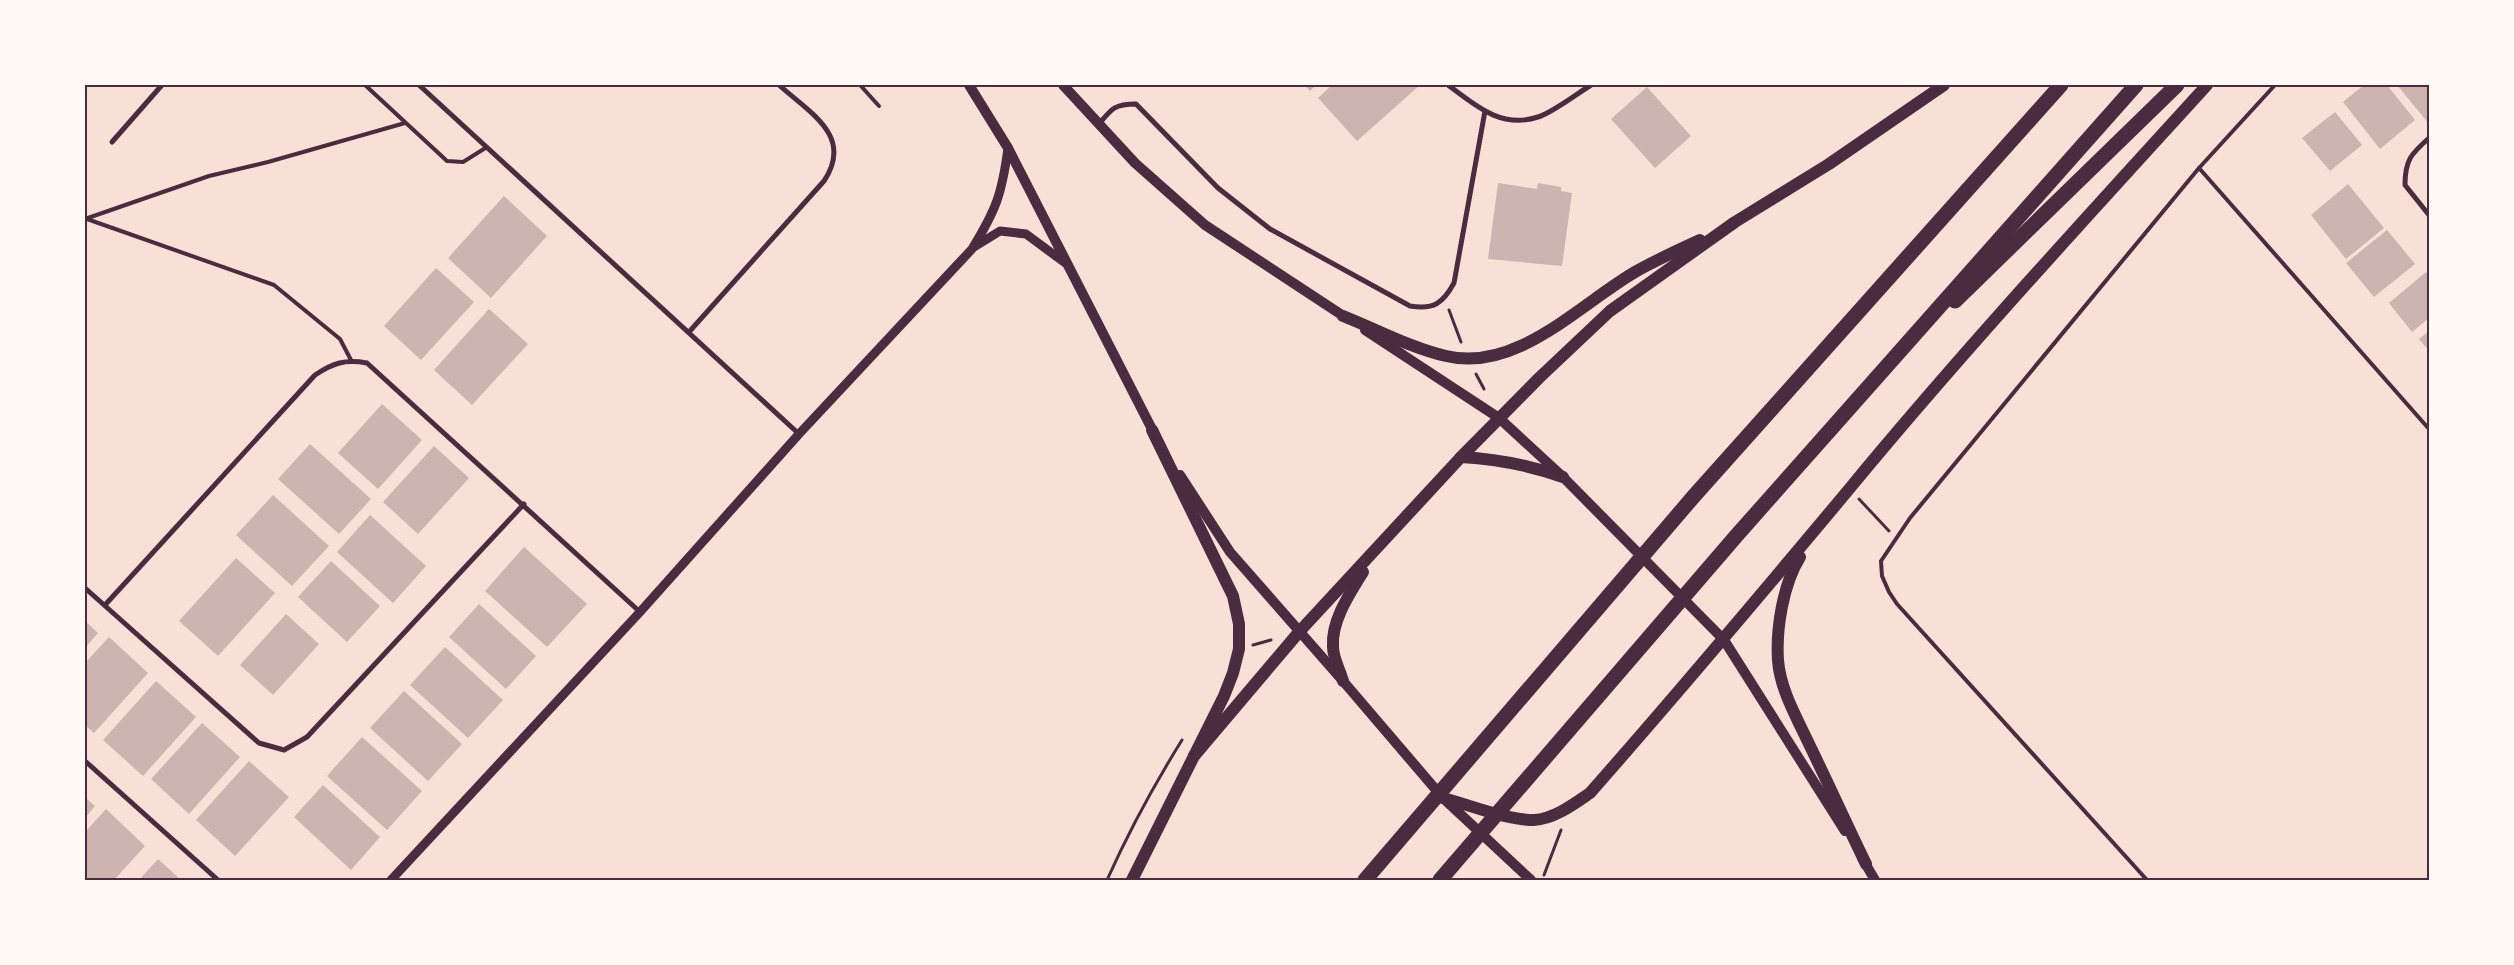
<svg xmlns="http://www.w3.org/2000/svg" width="2514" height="965" viewBox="0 0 2514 965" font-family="Jost,sans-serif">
	<rect width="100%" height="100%" fill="#f7e1d7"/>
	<!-- building -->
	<g fill="#ccb4b1">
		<polygon points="1305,85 1316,85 1310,91"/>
		<polygon points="1332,85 1420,85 1357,141 1318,98"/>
		<polygon points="2364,85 2387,85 2415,120 2380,149 2343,102"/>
		<polygon points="2397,85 2429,85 2429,124"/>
		<polygon points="1647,87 1691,136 1655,168 1611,119"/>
		<polygon points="2335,112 2362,145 2330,171 2302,138"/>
		<polygon points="1498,183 1537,189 1538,183 1561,187 1561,191 1572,193 1562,266 1488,259"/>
		<polygon points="2348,184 2384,228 2346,259 2311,215"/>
		<polygon points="504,196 547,236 491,298 448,258"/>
		<polygon points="2387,230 2415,264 2374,297 2346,263"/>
		<polygon points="436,268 474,302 421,360 384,326"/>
		<polygon points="2426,272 2429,276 2429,318 2412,332 2389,303"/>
		<polygon points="489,309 528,344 472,405 434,370"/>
		<polygon points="2429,331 2429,351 2419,339"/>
		<polygon points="382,404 422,440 378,489 338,453"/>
		<polygon points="310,444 371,499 339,534 278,479"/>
		<polygon points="434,446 469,478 418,534 383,502"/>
		<polygon points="273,495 329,546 292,586 236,535"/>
		<polygon points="370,515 426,566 393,603 337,552"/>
		<polygon points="524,547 587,604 547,647 485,591"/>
		<polygon points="236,558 275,593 218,656 179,621"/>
		<polygon points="331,561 380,606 347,642 298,597"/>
		<polygon points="479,604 536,656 506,689 449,637"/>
		<polygon points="286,614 319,644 273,695 240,665"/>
		<polygon points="85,621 98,633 85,648"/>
		<polygon points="109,637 148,673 94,733 85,725 85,663"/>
		<polygon points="445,647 503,700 468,738 410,685"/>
		<polygon points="156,681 196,717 143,776 103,740"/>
		<polygon points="404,691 462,744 428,781 370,728"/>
		<polygon points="202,723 240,757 189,814 151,779"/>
		<polygon points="362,737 422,791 387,830 327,776"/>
		<polygon points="249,761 289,797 235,856 196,820"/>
		<polygon points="323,785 380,837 351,870 294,817"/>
		<polygon points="85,797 95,806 85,818"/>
		<polygon points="106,809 145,846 114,880 85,880 85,832"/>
		<polygon points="158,859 181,880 139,880"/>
	</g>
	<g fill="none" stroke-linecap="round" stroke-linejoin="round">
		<!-- path -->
		<g stroke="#4a2c40" stroke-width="3">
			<polyline points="1449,310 1461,342"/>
			<polyline points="1476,374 1484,389"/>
			<polyline points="1859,499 1889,531"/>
			<polyline points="1253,645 1271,640"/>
			<polyline points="1544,875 1561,830"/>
			<path d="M1107,880C1129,831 1154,785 1182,740"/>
		</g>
		<!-- service -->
		<g stroke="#4a2c40" stroke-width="4">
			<polyline points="365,85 447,161 463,162 487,147"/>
			<polyline points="860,85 879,106"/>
			<polyline points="2199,168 2429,429"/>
			<polyline points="85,219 209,176 268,162 405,123"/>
			<polyline points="87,219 274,285 340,339 351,360"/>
			<polyline points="2147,880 1897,604 1889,592 1882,576 1881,561 1910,518 2199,168 2275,85"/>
		</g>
		<!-- minor -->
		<g stroke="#4a2c40" stroke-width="5">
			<polyline points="419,85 799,434"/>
			<path d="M1448,85C1476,106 1501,129 1538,117C1552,113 1578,93 1591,85"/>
			<path d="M1099,124C1112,108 1115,104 1136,104L1218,188L1270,229L1410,306C1434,310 1443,303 1454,283L1485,111"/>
			<path d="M2429,138C2411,154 2405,160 2405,185L2429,215"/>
			<polyline points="112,142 162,85"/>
			<path d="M689,332L824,181C854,136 810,113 779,85"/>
			<polyline points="85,588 259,743 284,750 307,737 524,504"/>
			<path d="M105,605L315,375C333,363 345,359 367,363L640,612"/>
			<polyline points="85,761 218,880"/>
		</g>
		<!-- tertiary -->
		<g stroke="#4a2c40" stroke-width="9">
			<polyline points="974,247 1000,231 1026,234 1068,265"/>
			<path d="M391,880L640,612L799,434L972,249C996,210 1002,194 1008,148"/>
		</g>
		<!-- secondary -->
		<g stroke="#4a2c40" stroke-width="10">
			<polyline points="969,85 1008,148 1155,435"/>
			<polyline points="1063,85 1135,163 1205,225 1348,319"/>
			<polyline points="1365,330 1499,418 1563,477 1724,640 1845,831"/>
			<polyline points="1180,475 1230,552 1343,681 1443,798 1531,880"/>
			<polyline points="1862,858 1875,880"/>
		</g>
		<!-- primary -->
		<g stroke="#4a2c40" stroke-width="12">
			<path d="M1343,316C1376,329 1411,348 1446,356C1516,373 1580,304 1635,272C1656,260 1678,250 1700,240"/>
			<path d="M1461,457C1497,459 1529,465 1563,477"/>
			<path d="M1800,557C1783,584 1776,629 1778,660C1780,690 1798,720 1810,746C1829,785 1847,825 1866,864"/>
			<path d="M1343,681C1340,670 1333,658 1333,647C1331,621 1350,593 1363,572"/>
			<polyline points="1194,756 1299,632 1461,457 1539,378 1610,311 1735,222 1829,164 1944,85"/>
			<path d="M1443,798C1470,805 1506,820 1534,820C1554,819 1574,804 1590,793C1678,693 1764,591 1850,488C1964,350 2086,218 2207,85"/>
			<polyline points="1132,880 1224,696 1233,673 1239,649 1239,624 1233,596 1152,430"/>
		</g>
		<!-- motorway -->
		<g stroke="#4a2c40" stroke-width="15">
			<polyline points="1955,301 2177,85"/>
			<polyline points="1365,880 1694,496 2061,85"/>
			<polyline points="1440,880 1737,535 2136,85"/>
		</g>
	</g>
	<!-- border -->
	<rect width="2514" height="965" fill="none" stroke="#fffaf5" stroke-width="172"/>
	<rect x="86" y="86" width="2342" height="793" fill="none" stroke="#4a2c40" stroke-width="2"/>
</svg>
